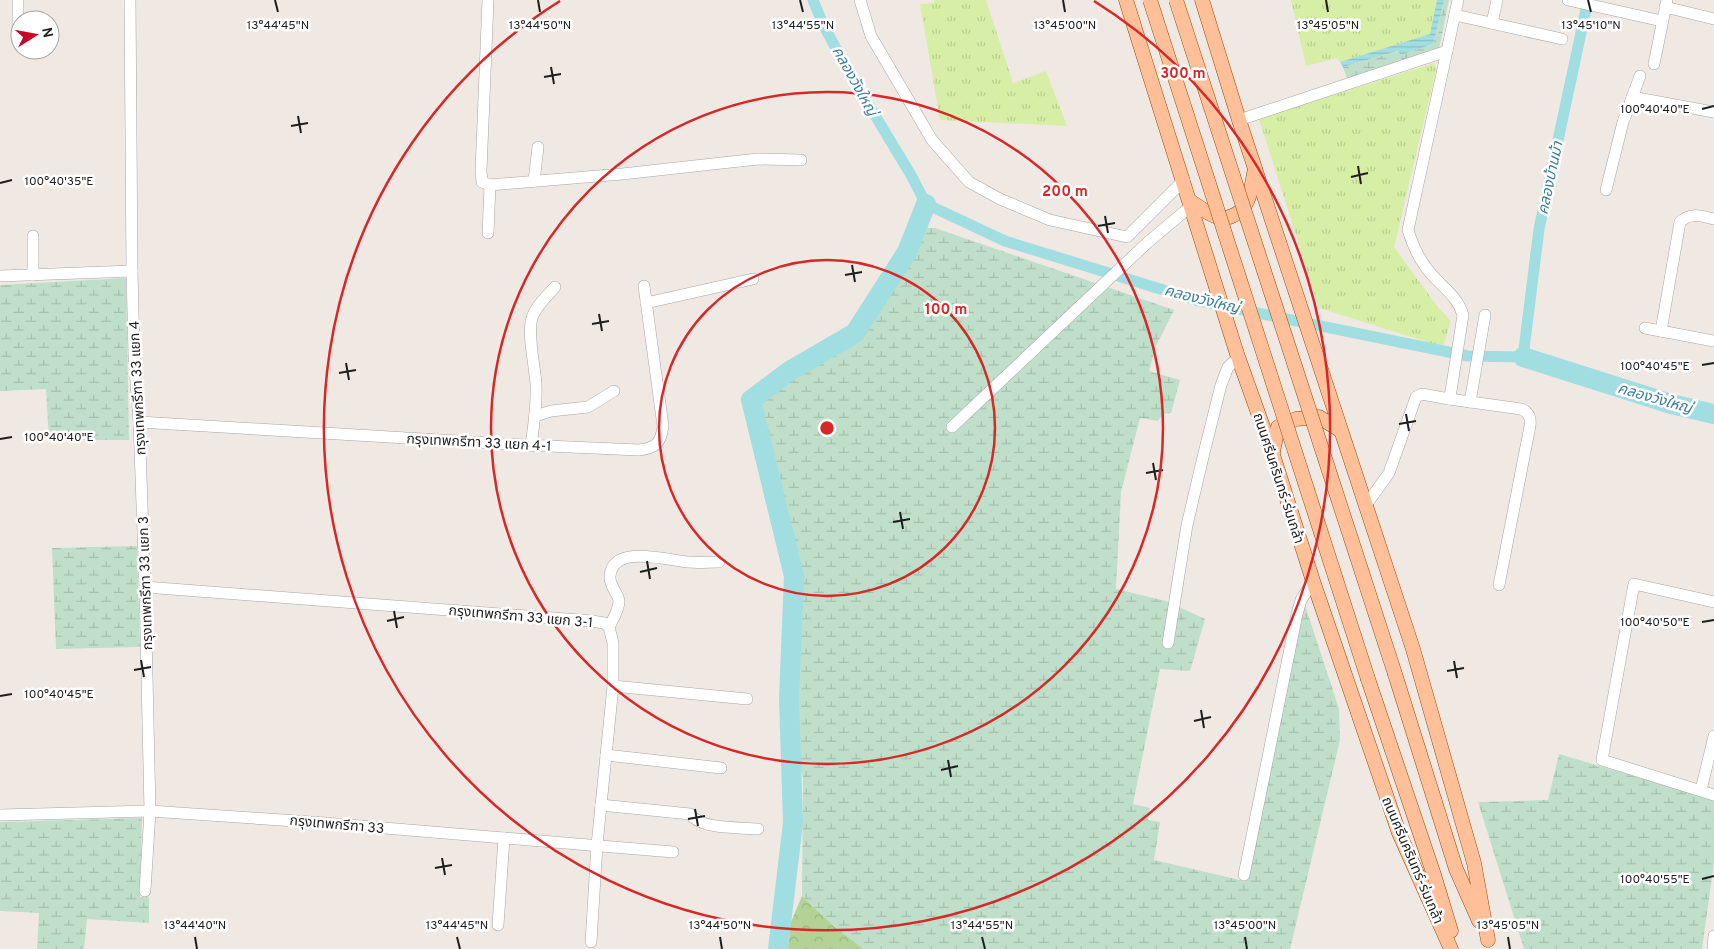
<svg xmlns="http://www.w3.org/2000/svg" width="1714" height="949" viewBox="0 0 1714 949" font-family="Overpass,'Noto Sans Thai',sans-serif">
	<defs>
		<pattern id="grass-tufts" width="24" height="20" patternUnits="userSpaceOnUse" patternTransform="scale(1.25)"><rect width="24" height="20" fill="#d7eea6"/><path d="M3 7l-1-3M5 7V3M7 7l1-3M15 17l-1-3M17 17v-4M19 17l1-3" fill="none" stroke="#b8cc8e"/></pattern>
		<pattern id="forest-crowns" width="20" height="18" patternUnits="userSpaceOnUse" patternTransform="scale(1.25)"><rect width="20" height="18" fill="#b3d295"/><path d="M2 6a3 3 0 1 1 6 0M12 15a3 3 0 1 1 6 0" fill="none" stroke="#9ab480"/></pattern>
		<pattern id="wetland-marsh" width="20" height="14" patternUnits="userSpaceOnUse" patternTransform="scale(1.25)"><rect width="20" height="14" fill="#bfdfca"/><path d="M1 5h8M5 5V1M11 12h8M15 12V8" fill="none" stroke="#a4bfad"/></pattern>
		<pattern id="water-rules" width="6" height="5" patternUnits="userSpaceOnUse" patternTransform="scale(1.25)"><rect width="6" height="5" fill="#a1dee1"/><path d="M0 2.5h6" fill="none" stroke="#8abec1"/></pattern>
	</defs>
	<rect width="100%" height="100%" fill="#f0e9e3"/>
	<!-- grass -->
	<g fill="url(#grass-tufts)">
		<polygon points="934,0 986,0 1013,83 1046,71 1067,126 940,120 920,4 934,3"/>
		<polygon points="1291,0 1437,0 1431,34 1340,62 1337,58 1306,66"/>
		<polygon points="1434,63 1436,70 1394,247 1437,306 1451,321 1443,347 1319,308 1259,119"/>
	</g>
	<!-- forest -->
	<polygon fill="url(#forest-crowns)" points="802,896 835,927 864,949 788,949 791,922"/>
	<!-- wetland -->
	<g fill="url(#wetland-marsh)">
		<polygon points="1444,0 1449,0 1439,49 1347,79 1343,67 1399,51 1401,55 1433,44"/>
		<polygon points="926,228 935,228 1174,310 1156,346 1149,371 1180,380 1171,413 1163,414 1158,421 1140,418 1121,492 1116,589 1166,601 1205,619 1190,671 1160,669 1133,804 1150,808 1148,820 1160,822 1154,860 1240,880 1247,880 1305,605 1339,709 1340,740 1290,949 864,949 835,927 802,896 803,778 795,745 796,601 799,561 758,411 758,400 838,352 864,334 903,275"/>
		<polygon points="126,278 129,440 49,440 46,389 0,391 0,285"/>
		<polygon points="137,546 140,647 56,649 52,548"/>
		<polygon points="1559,754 1714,800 1714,863 1702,949 1524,949 1478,802 1548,800"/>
		<polygon points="142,818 140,897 149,897 149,923 87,919 84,949 37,949 39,913 0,911 0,822"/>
	</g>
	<!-- water -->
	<polygon fill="url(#water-rules)" points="1437,0 1444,0 1433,44 1401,55 1398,51 1343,67 1340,62 1430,34"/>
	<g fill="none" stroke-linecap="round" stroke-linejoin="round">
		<!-- canal -->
		<polyline stroke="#a1dee1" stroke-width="11" points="813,0 822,22 844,64 911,175 926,204 1005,241 1199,301 1468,356 1523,357 1539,229 1588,0"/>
		<!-- river -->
		<g stroke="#a1dee1" stroke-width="20">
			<polyline points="1523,357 1671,404 1714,414"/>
			<polyline points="778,949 793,823 789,698 794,576 751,400 788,372 855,333 907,252 926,204"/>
		</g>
		<!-- minor casing -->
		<g stroke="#a5a5a5" stroke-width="12">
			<g id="minor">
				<polyline points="18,0 18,24"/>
				<polyline points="130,0 132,271 134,355 139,422 145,587 150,811 145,891"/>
				<polyline points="488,0 481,171 482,182 490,185 622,174 758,159 801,160"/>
				<polyline points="860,0 871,36 932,140 969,182 1000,199 1050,220 1127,237 1184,180"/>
				<polyline points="1568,0 1662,21"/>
				<polyline points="1665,7 1714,19"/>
				<polyline points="1455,15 1562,39"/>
				<polyline points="1492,23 1497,0"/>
				<polyline points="1654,64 1667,0"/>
				<polyline points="1632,97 1714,112"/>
				<polyline points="1239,120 1447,51"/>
				<polyline points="534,181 538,147"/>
				<polyline points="1606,190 1623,122 1640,76"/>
				<polyline points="488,233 490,185"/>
				<polyline points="33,236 33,275"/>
				<polyline points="0,276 132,271"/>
				<polyline points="646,303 753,279"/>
				<polyline points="1645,328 1714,341"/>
				<path d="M1661,331L1680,222C1690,212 1701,216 1714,219"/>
				<path d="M1449,399L1521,409C1529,412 1531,418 1530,426L1499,585"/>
				<polyline points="1470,402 1485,315"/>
				<polyline points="535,416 551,411 588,407 614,391"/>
				<path d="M139,422L524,445L639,450C655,448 661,444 663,426L644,286"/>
				<polyline points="952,427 1147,243 1191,206"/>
				<path d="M531,445C534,425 537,404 536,384C535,367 527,333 532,318C535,307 547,296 555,287"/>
				<path d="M1366,505L1389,473L1416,397L1422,394L1449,399L1451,391L1463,315C1458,298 1446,290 1435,278C1422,265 1413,247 1408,230L1458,0"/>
				<polyline points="145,587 592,621 604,623 609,627 613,643 613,686 597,845 591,942"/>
				<polyline points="1714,602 1634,584 1602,760 1714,795"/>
				<path d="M609,627C613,619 619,610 619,601C618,593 609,586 610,576C613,544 666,560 688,562C698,563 709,562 719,562"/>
				<polyline points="1168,643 1187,525 1204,453 1221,385 1228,367 1239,357"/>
				<polyline points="613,686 747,699"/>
				<polyline points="606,755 721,768"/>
				<polyline points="1701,790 1714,736"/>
				<path d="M601,805L690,814C701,830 739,827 758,829"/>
				<polyline points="0,815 150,811 325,823 673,852"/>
				<polyline points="1244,875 1297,614 1301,600 1313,581"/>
				<polyline points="498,925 504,838"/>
				<polyline points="1713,949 1714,936"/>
			</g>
		</g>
		<!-- major casing -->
		<g stroke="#984900" stroke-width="15">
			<g id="major">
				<polyline points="1126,0 1237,354 1273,455 1313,581 1399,833 1451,949"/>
				<polyline points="1202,0 1239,120 1413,649 1474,863 1488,940"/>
				<path d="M1190,201C1198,206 1208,214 1217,217C1222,219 1228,218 1232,216C1251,209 1251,186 1255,169"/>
				<polyline points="1273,452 1278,427 1296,419 1319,417 1340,430"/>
				<polyline points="1395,674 1456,869 1479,921"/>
				<polyline points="1368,679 1434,875 1451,931"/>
			</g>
		</g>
		<!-- minor -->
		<use href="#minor" stroke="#fff" stroke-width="11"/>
		<!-- major -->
		<use href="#major" stroke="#ffc099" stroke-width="14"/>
		<!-- major-bridge casing -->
		<g stroke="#984900" stroke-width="15" stroke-linecap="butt">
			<g id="major-bridge">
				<polyline points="1150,0 1368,679"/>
				<polyline points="1176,0 1395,674"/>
			</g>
		</g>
		<!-- major-bridge -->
		<use href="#major-bridge" stroke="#ffc099" stroke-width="14"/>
	</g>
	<!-- ticks -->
	<path fill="none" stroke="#1e1e1e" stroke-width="2" d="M275,0L278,12M538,0L540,12M800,0L803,12M1063,0L1065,12M1326,0L1328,12M1588,0L1591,12M551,67L554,84M544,77L561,74M1702,109L1714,106M298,116L301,133M291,126L308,123M1358,166L1361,184M1351,177L1368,173M0,183L12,180M1105,216L1108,233M1098,226L1115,223M852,265L855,282M845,275L862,272M599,314L602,331M592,324L609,321M346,363L349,380M1702,365L1714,363M339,373L356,370M1406,414L1409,431M1399,424L1416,421M0,439L12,437M1153,463L1156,480M1146,473L1163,470M900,512L903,529M893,522L910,519M647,561L650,579M640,572L657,568M394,611L397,628M387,621L404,617M1702,622L1714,620M141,660L144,677M1454,661L1457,678M134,670L151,667M1447,671L1464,668M0,696L12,694M1201,710L1204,728M1194,721L1211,717M948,760L951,777M941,770L958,766M695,809L698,826M688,819L705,816M442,858L445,875M435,868L452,865M1702,879L1714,876M195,937L197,949M457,937L460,949M720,937L722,949M982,937L985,949M1245,937L1247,949M1508,937L1510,949"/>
	<!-- distance rings -->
	<g fill="none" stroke="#d62828" stroke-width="2.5">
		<circle cx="827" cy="428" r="168"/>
		<circle cx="827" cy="428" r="336"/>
		<path d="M1094 1A503 503 0 1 1 560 1"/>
	</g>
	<g text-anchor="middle" stroke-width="5" stroke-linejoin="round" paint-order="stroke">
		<!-- street labels -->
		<g font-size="14" fill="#1e1e1e" stroke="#fff">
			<text transform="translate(137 388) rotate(-93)" y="5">กรุงเทพกรีฑา 33 แยก 4</text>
			<text transform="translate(479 442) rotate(3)" y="5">กรุงเทพกรีฑา 33 แยก 4-1</text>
			<text transform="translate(1279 478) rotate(72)" y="5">ถนนศรีนครินทร์-ร่มเกล้า</text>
			<text transform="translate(145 583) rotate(-92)" y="5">กรุงเทพกรีฑา 33 แยก 3</text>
			<text transform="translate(521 616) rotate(5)" y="5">กรุงเทพกรีฑา 33 แยก 3-1</text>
			<text transform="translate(337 824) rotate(5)" y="5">กรุงเทพกรีฑา 33</text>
			<text transform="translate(1413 860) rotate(67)" y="5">ถนนศรีนครินทร์-ร่มเกล้า</text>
		</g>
		<!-- water labels -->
		<g font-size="15" font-style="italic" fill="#3c7e9c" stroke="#fff">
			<text transform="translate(855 81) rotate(61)" y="5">คลองวังใหญ่</text>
			<text transform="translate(1550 178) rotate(-78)" y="5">คลองบ้านม้า</text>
			<text transform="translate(1202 299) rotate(14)" y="5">คลองวังใหญ่</text>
			<text transform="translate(1655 398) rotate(16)" y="5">คลองวังใหญ่</text>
		</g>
	</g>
	<g font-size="12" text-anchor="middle" fill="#1e1e1e" stroke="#fff" stroke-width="5" stroke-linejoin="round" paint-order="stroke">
		<text x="278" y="29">13°44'45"N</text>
		<text x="540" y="29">13°44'50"N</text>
		<text x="803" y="29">13°44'55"N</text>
		<text x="1065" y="29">13°45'00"N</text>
		<text x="1328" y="29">13°45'05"N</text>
		<text x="1591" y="29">13°45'10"N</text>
		<text x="1655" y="113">100°40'40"E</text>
		<text x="59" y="185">100°40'35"E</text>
		<text x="1655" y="370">100°40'45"E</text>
		<text x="59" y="441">100°40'40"E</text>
		<text x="1655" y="626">100°40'50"E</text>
		<text x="59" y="698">100°40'45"E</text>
		<text x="1655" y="883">100°40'55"E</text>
		<text x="195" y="929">13°44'40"N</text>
		<text x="457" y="929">13°44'45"N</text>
		<text x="720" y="929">13°44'50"N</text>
		<text x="982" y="929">13°44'55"N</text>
		<text x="1245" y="929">13°45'00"N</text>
		<text x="1508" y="929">13°45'05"N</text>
	</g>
	<circle cx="827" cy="428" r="8" fill="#d62828" stroke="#fff" stroke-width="2.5"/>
	<g font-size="15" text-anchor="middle" font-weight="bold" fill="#d62828" stroke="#fff" stroke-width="5" stroke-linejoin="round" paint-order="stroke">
		<text x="1183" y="78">300 m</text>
		<text x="1065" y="196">200 m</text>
		<text x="946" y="314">100 m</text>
	</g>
	<!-- north arrow -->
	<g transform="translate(35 35) rotate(79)"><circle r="24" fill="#ffffff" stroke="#a5a5a5"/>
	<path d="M0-4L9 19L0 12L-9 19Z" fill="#cc0026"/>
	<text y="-8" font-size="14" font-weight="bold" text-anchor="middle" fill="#1e1e1e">N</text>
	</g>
</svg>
